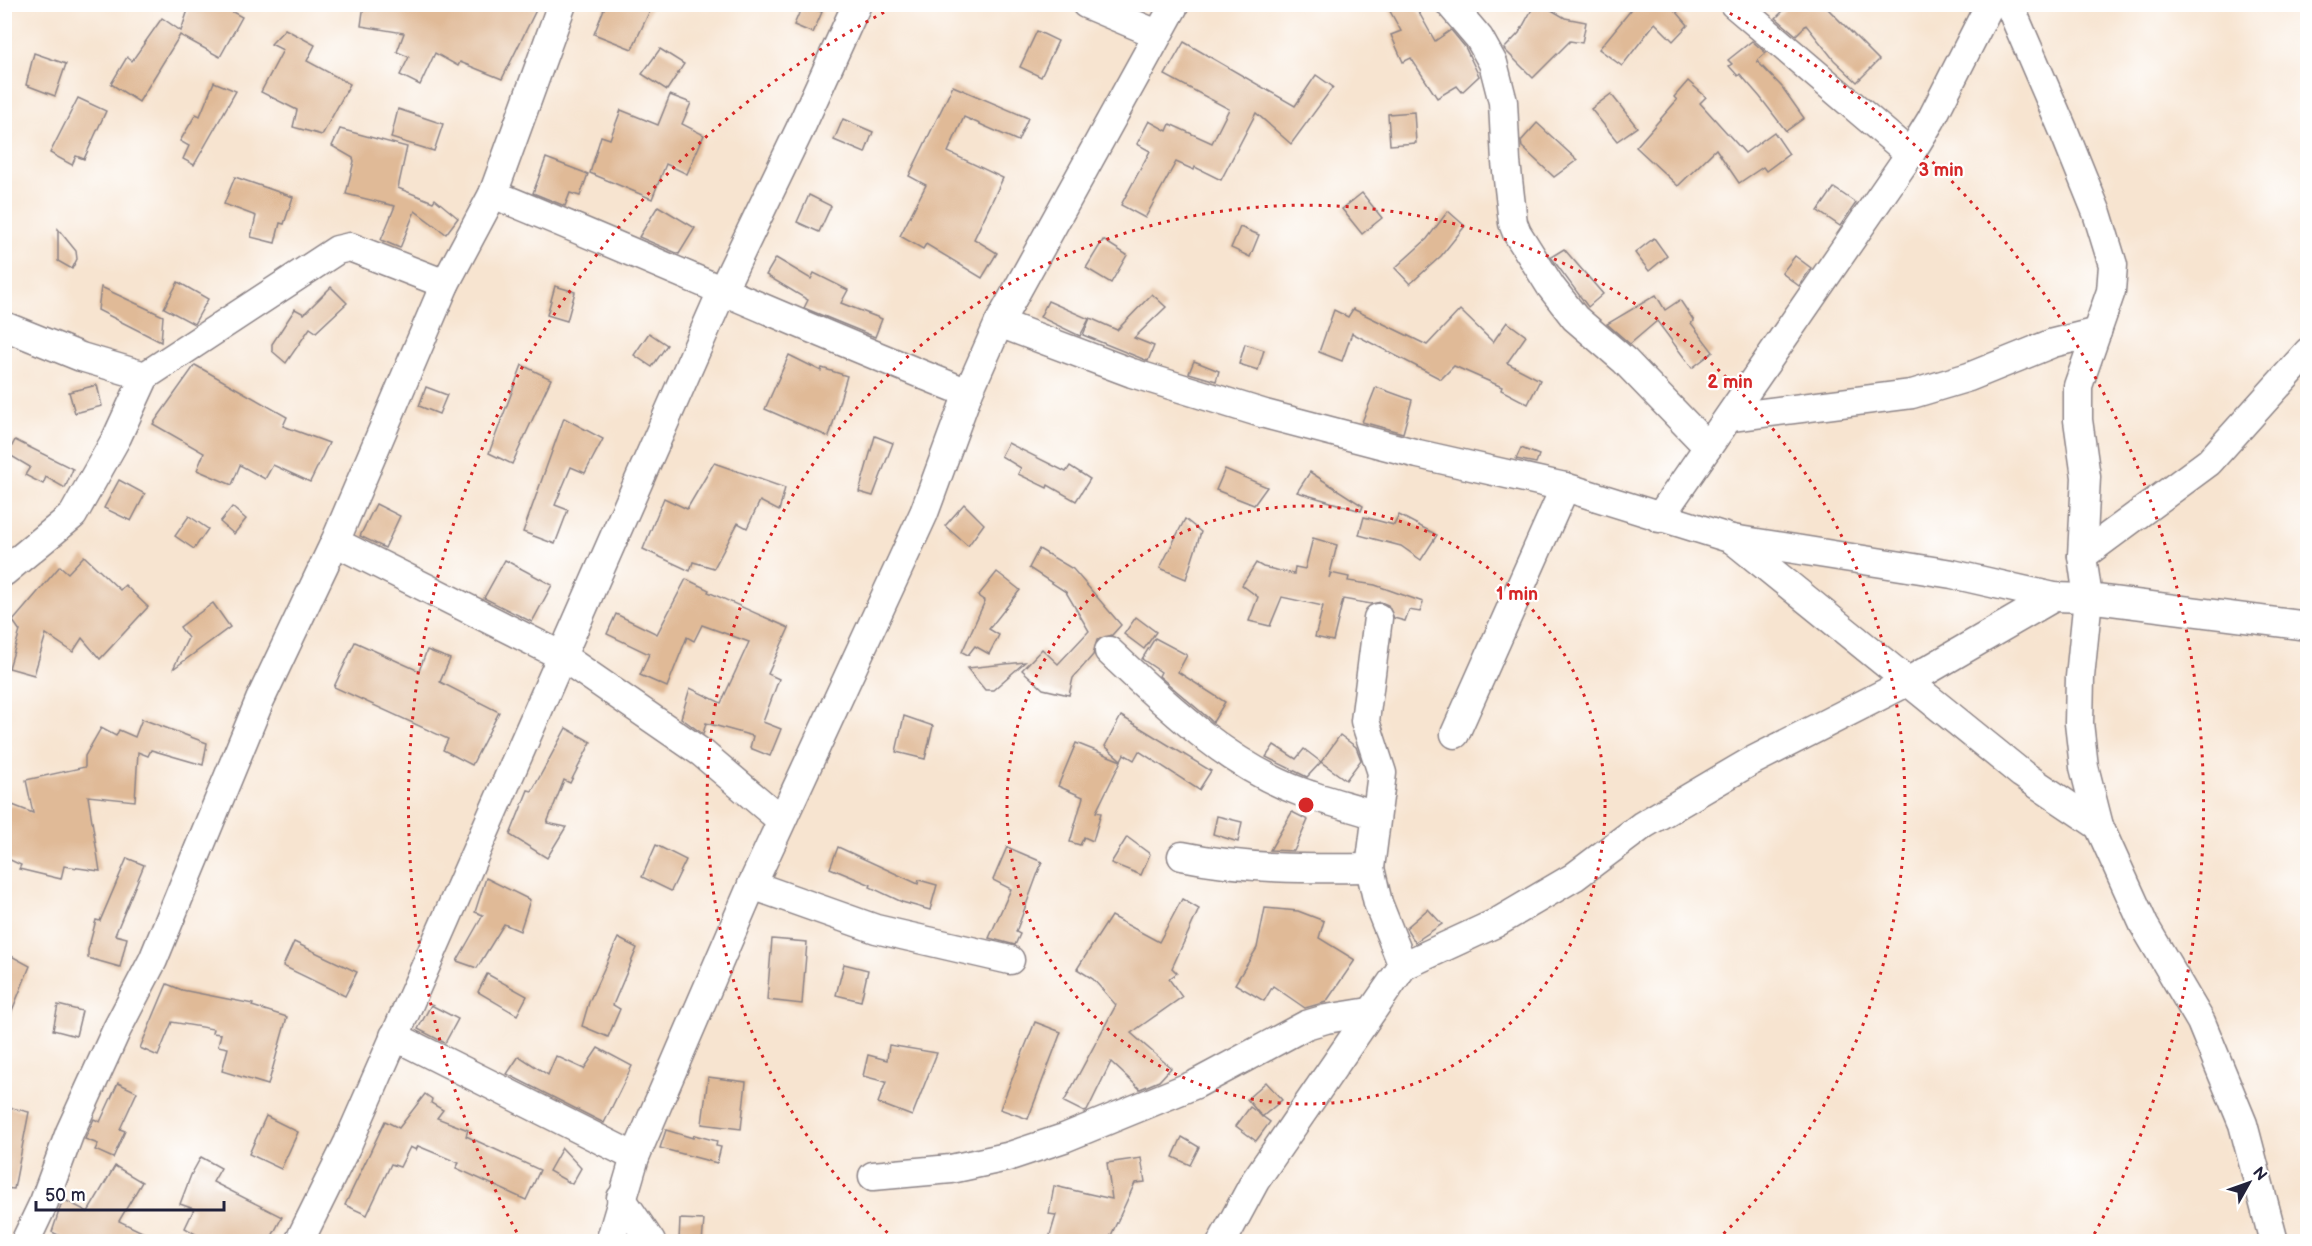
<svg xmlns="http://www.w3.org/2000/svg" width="2312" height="1246" viewBox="0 0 2312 1246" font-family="'Balsamiq Sans',sans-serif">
	<rect width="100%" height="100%" fill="#fff"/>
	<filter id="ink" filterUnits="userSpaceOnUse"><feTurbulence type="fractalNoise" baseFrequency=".0167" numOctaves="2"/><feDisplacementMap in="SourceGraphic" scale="12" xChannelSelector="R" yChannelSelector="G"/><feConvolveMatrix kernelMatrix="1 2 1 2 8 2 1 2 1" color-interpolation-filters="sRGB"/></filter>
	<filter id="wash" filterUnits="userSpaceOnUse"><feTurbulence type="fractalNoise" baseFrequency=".008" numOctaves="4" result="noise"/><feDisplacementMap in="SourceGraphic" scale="24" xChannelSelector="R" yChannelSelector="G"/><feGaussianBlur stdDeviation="1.35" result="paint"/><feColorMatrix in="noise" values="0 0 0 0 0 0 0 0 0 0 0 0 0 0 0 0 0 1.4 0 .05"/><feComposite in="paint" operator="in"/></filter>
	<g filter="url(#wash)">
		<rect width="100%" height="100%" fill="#f7e4d0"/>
		<g id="blocks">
			<!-- building -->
			<g fill="#e0ba97">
				<polygon points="190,4 217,11 220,5 242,17 220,57 180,35 139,102 111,84 127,57 132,61 162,18 181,31"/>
				<polygon points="364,4 539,4 502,79 460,62 458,66 435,53 420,85 400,75 409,57 397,52 404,33 361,26"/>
				<polygon points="606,4 653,4 632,49 594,34"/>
				<polygon points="803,4 822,12 813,33 794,25"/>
				<polygon points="1386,4 1414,4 1435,41 1451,30 1465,47 1479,76 1462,92 1457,86 1437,98 1411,58 1403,62 1391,35 1401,31"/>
				<polygon points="1535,4 1541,4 1565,18 1586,22 1582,43 1570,41 1533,78 1504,49 1519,33"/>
				<polygon points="1636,4 1670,4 1688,25 1673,41 1655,23 1622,66 1599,49"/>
				<polygon points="1790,4 1826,4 1825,6 1879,60 1857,82 1834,60 1806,25 1796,35 1776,18"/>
				<polygon points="285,29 315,45 307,61 350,84 322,135 293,127 297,110 261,92 283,50 271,44"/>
				<polygon points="1037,31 1058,41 1041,77 1020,67"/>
				<polygon points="1752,41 1766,53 1757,61 1782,87 1804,118 1786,131 1760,97 1740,74 1738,76 1729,66 1732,64 1728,60"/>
				<polygon points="1184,42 1295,106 1316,75 1333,87 1291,144 1256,113 1221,180 1195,167 1194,170 1176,162 1145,218 1121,205 1150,151 1137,144 1149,121 1167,131 1170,124 1212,143 1229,109 1165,75"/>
				<polygon points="660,49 684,64 667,90 642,74"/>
				<polygon points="34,53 66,64 55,96 26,85"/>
				<polygon points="1688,81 1706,97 1700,103 1745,153 1774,132 1789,154 1766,171 1763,167 1739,183 1716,149 1678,186 1636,147 1677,100 1674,97"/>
				<polygon points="214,82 236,91 194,165 183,159 189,146 180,141 196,114 200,116"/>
				<polygon points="953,86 1028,118 1018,141 964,117 948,152 1003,178 974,239 997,253 982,278 926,244 923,249 900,236 926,185 909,176"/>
				<polygon points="1611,94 1637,127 1617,141 1591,109"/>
				<polygon points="670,95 691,103 682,124 704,135 687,174 666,164 652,199 590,173 601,136 610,139 621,110 658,125"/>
				<polygon points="78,98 106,111 84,159 76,156 72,165 50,153"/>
				<polygon points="398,109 443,124 434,151 391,138"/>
				<polygon points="1414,112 1416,143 1390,145 1388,114"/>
				<polygon points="843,119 873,132 865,153 834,140"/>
				<polygon points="1537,123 1577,160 1554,177 1522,147 1521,141"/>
				<polygon points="340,129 407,147 398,188 433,202 435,199 458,218 446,234 415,211 400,248 381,240 395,206 346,194 354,161 353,158 332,146"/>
				<polygon points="546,158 588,174 580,196 570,193 565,206 533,193"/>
				<polygon points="235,177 293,197 284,224 280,223 275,243 251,237 256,216 224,204"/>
				<polygon points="1834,188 1856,203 1840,226 1818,211"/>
				<polygon points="1362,193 1382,218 1362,234 1342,209"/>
				<polygon points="809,195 831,206 819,232 797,222"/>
				<polygon points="658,206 695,228 679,254 639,237"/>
				<polygon points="1448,211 1465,226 1441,256 1410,284 1395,268 1427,239"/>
				<polygon points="1240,227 1259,235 1250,257 1231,248"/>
				<polygon points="58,229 76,251 77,259 72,269 58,261"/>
				<polygon points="1654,238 1667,256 1649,271 1635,253"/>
				<polygon points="1103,240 1127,255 1111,283 1086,268"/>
				<polygon points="1564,249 1603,294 1588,307 1551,257"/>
				<polygon points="1795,256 1811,268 1799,286 1782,273"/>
				<polygon points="776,258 811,279 814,273 848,290 841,303 882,319 875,337 804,308 808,300 766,275"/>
				<polygon points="178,282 208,299 194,324 164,308"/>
				<polygon points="555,286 575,292 567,321 547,315"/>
				<polygon points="101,287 163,316 161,342 98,310"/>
				<polygon points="331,287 347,303 316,332 310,328 286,363 272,351 272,344 295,309 304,314"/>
				<polygon points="1152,294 1166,307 1134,338 1154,346 1148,361 1083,335 1090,318 1117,330"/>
				<polygon points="1656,295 1665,310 1680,300 1694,321 1691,323 1713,352 1692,368 1657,321 1630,344 1607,324"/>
				<polygon points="1048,301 1089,319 1080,336 1040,317"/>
				<polygon points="1353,309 1427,345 1460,310 1493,342 1507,322 1526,336 1507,363 1540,380 1528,404 1501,390 1502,387 1454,366 1441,379 1352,333 1342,361 1319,352 1334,310 1348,317"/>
				<polygon points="649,333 667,345 652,367 634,355"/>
				<polygon points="1245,344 1264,350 1258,370 1239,364"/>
				<polygon points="789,355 821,371 822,368 847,376 829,437 765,409"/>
				<polygon points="1194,361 1219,371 1216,381 1189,373"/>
				<polygon points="195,365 287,417 283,426 329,443 310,482 273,465 265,479 240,465 232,485 197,470 204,453 153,424"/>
				<polygon points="522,365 551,379 512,464 489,453"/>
				<polygon points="97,385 102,406 75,413 69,392"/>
				<polygon points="426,387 447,395 439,414 419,406"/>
				<polygon points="1376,387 1412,400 1403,433 1362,422"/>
				<polygon points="564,418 603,439 585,473 571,467 555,505 568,510 555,544 523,532"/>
				<polygon points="875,436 893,443 873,496 859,492"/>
				<polygon points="15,440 73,469 65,488 46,477 43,484 25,475 30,467 8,454"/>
				<polygon points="1008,443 1066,472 1070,466 1090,479 1076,501 1048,485 1047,488 1018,474 1021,468 1001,456"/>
				<polygon points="1521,448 1539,455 1536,463 1516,459"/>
				<polygon points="714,463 785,488 779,511 760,501 747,528 738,523 714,568 693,562 690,571 643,549 664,498 687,509"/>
				<polygon points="1225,469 1267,487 1254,505 1216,490"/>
				<polygon points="1310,472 1363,506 1361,511 1297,492"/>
				<polygon points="119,480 145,494 131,521 104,508"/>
				<polygon points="376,504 400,516 385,548 360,536"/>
				<polygon points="964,504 984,524 968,546 945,526"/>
				<polygon points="232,507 246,519 234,534 220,522"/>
				<polygon points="1399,515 1437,535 1421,560 1401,546 1359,535 1364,517 1394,525"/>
				<polygon points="189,516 208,529 194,549 175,536"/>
				<polygon points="1185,519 1201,532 1186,579 1160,568"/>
				<polygon points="1313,538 1337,545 1329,578 1331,573 1349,577 1348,581 1375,585 1423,602 1420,612 1409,610 1405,621 1394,618 1388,605 1381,602 1371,604 1343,599 1333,641 1315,637 1323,606 1282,597 1270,626 1249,621 1258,597 1242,585 1256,563 1263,567 1294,574 1295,567 1305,569"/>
				<polygon points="1039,549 1073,569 1121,625 1112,635 1097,640 1093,655 1073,678 1069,695 1043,689 1022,670 1042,649 1058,664 1089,631 1066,592 1029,568"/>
				<polygon points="84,556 120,590 125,585 148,607 100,659 82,638 73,652 46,634 34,675 9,668 20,631 13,621 60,566 68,573"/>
				<polygon points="505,560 552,585 532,622 484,598"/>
				<polygon points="997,572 1020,590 989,629 999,635 989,654 975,646 968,655 962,652 985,601 978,596"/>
				<polygon points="686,579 709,590 708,592 789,628 768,674 779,679 763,722 781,729 770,756 750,748 753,736 706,723 703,734 681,718 690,688 721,703 749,642 702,625 694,641 687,637 667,687 640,675 649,654 607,634 616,614 657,634"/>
				<polygon points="213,603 230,627 173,669 188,638 180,627"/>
				<polygon points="1136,617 1156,632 1144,649 1124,634"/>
				<polygon points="1155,638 1187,655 1178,672 1225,702 1213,722 1159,676 1161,672 1142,659"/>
				<polygon points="355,642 419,671 427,650 450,659 440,682 499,712 472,765 443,750 448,739 334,687"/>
				<polygon points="1025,662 993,690 985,690 967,668"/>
				<polygon points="904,716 933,726 925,759 896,752"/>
				<polygon points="1121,716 1211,771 1199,790 1139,751 1134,760 1124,754 1121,760 1105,746"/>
				<polygon points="142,719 207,743 203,765 151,750 148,756 138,752 135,801 88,796 100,871 64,866 61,879 19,869 21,865 4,857 4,817 10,804 33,813 26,780 85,767 85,756 101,728 116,736 119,730 135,737"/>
				<polygon points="566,728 591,742 570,783 564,780 547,823 566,827 547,858 510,835 528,790 532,791"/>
				<polygon points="1340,735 1356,747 1361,760 1346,780 1321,762"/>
				<polygon points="1076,743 1121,761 1096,812 1101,813 1093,841 1084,837 1080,845 1070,842 1083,797 1058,786"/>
				<polygon points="1274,745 1296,759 1304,749 1321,762 1307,777 1266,757"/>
				<polygon points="1292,812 1308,820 1294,851 1270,850"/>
				<polygon points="1217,816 1242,822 1238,842 1213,834"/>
				<polygon points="1127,837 1150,854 1141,875 1111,863"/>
				<polygon points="656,845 686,860 671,891 642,877"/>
				<polygon points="838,847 918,884 919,880 937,885 930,910 902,902 870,887 871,885 830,868"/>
				<polygon points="1007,847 1042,862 1016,932 1020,934 1015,945 989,938 1011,889 993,880"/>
				<polygon points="127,858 144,865 115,935 127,938 120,967 88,958 88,950 96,920 100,921"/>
				<polygon points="486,878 530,900 520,931 504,924 477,968 457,961 483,915 475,912"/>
				<polygon points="1182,899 1199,909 1172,968 1177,973 1169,979 1182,997 1131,1033 1171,1068 1159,1081 1140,1089 1111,1062 1087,1111 1084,1112 1064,1102 1116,1005 1093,979 1077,969 1111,916 1159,942"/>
				<polygon points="1265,908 1298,911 1324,921 1319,938 1355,960 1326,1002 1305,1008 1273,986 1264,1001 1235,984 1257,948"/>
				<polygon points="1428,909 1442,924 1415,942 1406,928"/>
				<polygon points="618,938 637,948 613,1005 620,1009 608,1037 582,1026 589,1002"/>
				<polygon points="772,939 807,942 802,1004 767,1000"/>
				<polygon points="294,942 357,972 345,996 283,966"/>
				<polygon points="4,952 30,966 5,1028 4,1028"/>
				<polygon points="844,964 868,970 861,1001 836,995"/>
				<polygon points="487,974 527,996 517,1015 478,992"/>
				<polygon points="167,984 182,990 253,1004 252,1006 287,1017 268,1085 222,1071 228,1048 218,1046 221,1034 212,1033 213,1029 172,1022 158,1056 140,1048"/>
				<polygon points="58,1005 82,1011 76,1036 53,1030"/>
				<polygon points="431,1005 458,1019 445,1043 418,1029"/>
				<polygon points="1035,1022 1061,1032 1028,1119 1000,1109"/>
				<polygon points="889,1045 937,1053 912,1116 878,1103 886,1082 863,1076 868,1055 887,1060"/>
				<polygon points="598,1048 632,1066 604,1123 507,1074 519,1056 548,1075 556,1056 584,1069"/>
				<polygon points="708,1077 746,1082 741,1129 702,1124"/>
				<polygon points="1266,1082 1282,1100 1262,1117 1247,1099"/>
				<polygon points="118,1083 137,1092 120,1129 125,1131 113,1158 95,1150 98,1144 85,1139 94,1119 100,1122"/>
				<polygon points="425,1094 432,1099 431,1103 443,1110 437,1118 468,1130 466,1136 540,1170 526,1200 456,1168 459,1163 418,1146 416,1150 410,1147 400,1167 391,1164 367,1215 345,1205 385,1121 399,1128"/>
				<polygon points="4,1106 29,1112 14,1189 4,1188"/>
				<polygon points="1250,1107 1270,1122 1256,1141 1236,1126"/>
				<polygon points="266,1116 298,1132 281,1169 249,1154"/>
				<polygon points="666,1130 693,1138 694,1135 717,1141 716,1146 721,1147 717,1163 660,1148"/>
				<polygon points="1182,1137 1199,1147 1190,1165 1173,1157"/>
				<polygon points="562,1148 581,1168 572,1184 549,1171"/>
				<polygon points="201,1157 221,1168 213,1182 282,1217 269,1242 209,1242 185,1228 194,1209 180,1204 191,1175"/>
				<polygon points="1141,1158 1145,1182 1135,1183 1108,1242 1048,1242 1056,1215 1049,1214 1054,1186 1112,1199 1107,1163"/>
				<polygon points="115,1166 142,1182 119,1221 163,1242 72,1242 52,1232 63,1199 88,1212"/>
				<polygon points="680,1219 704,1220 702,1242 679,1242"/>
			</g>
		</g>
	</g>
	<g filter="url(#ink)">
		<use href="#blocks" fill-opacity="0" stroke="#8c8386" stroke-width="1.5"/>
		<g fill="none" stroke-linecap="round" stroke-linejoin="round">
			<!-- minor casing -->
			<g stroke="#8c8386" stroke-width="31">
				<g id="minor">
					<polyline points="1086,4 1157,34"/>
					<polyline points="1450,4 1479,38 1493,63 1503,102 1506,162 1513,223 1517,233 1551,287 1575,318 1625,361 1708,447"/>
					<polyline points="1734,4 1910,154"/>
					<polyline points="2009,4 2065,134 2097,213 2113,265 2111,291 2078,386 2078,420 2086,477 2082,556 2088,598 2080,677 2079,723 2084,767 2099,826 2144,925 2201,1022 2243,1124 2274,1242"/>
					<path d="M493,194C652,259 809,330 968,393"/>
					<polyline points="999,323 1132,373 1265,414 1418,454 1565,487 1732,539 1952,574 2054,597 2088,598 2308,626"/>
					<polyline points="4,326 81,357 145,376 337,250 350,247 445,284"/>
					<polyline points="1731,417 1912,394 1969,377 2053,343 2097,332"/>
					<polyline points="1659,518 1910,154 1931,120 1990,4"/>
					<polyline points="1732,539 2022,774 2099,826"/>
					<polyline points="335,542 560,655 702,753 781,820"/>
					<polyline points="2082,556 2209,462 2308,352"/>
					<polyline points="4,572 73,515 117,437 145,376"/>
					<polyline points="1378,618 1365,721 1382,773 1370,868 1378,903 1403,966"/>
					<path d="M1109,651C1165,704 1227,765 1301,792C1326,801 1352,807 1376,815"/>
					<polyline points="1455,734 1565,487"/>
					<path d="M1182,856C1245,869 1306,869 1370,868"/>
					<polyline points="752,885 876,929 1010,960"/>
					<polyline points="394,1036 635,1157"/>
					<polyline points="873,1176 951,1169 1007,1157 1064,1138 1196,1084 1306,1025 1326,1019 1369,1012"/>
					<polyline points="621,1198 651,1242"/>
					<polyline points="25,1242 44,1202 70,1132 117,1029 153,960 260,700 335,542 445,284 493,194 562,4"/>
					<polyline points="299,1242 348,1143 723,289 800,129 857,4"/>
					<polyline points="610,1242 635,1157 752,885 924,513 968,393 999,323 1175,4"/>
					<polyline points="1222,1242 1255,1181 1403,966 1496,923 1574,877 1643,825 1750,762 1909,681 2054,597"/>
				</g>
			</g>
			<!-- minor -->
			<use href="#minor" stroke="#fff" stroke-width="28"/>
		</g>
	</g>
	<!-- distance rings -->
	<g fill="none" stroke="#d62828" stroke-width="3" stroke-dasharray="3 6">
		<circle cx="1306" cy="805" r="299"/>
		<path d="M894 1239A599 599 0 1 1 1718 1239"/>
		<path d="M521 1240A898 898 0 0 1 898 5M1714 5A898 898 0 0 1 2091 1240"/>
	</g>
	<circle cx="1306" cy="805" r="9" fill="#d62828" stroke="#fff" stroke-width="3"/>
	<g font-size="18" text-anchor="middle" font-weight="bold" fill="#d62828" stroke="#fff" stroke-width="4.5" stroke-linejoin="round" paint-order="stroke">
		<text x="1941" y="176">3 min</text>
		<text x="1730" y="388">2 min</text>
		<text x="1517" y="600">1 min</text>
	</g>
	<!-- margin -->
	<rect width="2312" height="1246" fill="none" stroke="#fff" stroke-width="24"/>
	<!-- north arrow -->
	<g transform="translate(2249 1183) rotate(50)" stroke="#ffffff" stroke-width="4.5" paint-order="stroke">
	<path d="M0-4.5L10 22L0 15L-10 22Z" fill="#22223b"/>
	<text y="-9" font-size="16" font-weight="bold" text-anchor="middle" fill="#22223b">N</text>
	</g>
	<!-- scale -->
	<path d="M36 1201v9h188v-9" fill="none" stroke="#22223b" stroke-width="3"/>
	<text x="45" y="1201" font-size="18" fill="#22223b" stroke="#ffffff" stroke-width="4.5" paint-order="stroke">50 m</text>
</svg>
